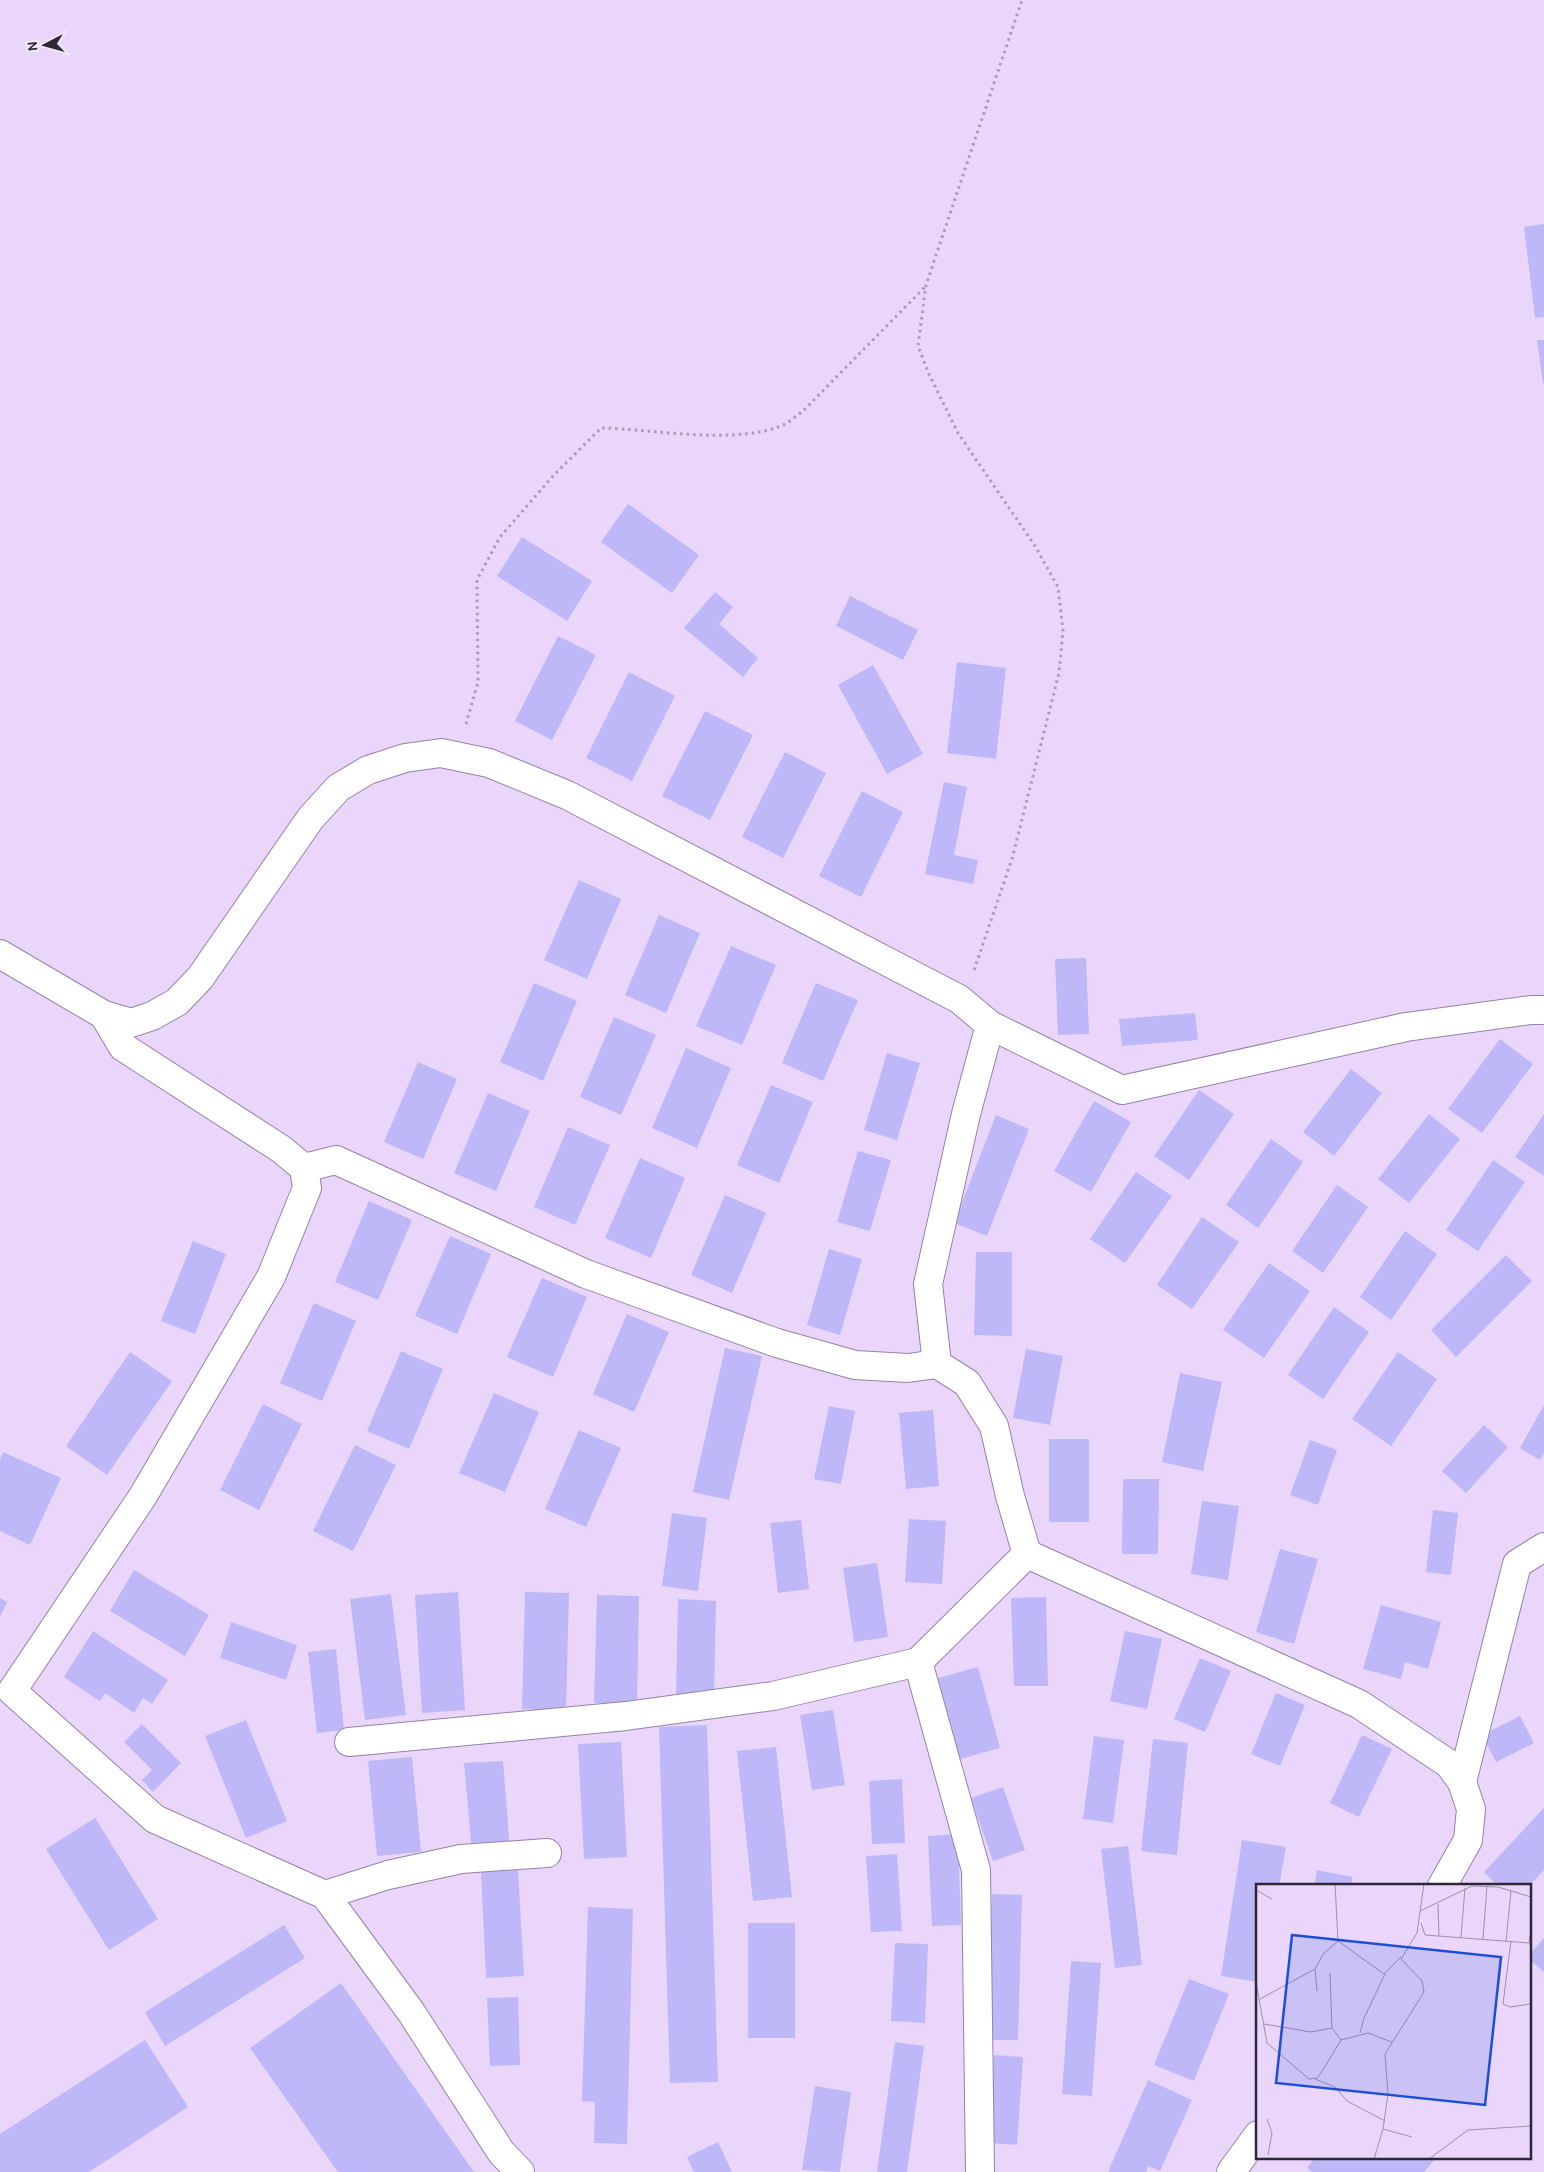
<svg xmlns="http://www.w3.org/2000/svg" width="1544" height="2172" viewBox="0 0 1544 2172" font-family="Karla,sans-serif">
	<rect width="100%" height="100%" fill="#e9d6fa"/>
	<!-- building -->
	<g fill="#beb8f8">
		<polygon points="1544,224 1544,317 1535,318 1524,227"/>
		<polygon points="1537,340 1544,340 1544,383 1543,383"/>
		<polygon points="628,504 699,555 672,593 601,542"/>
		<polygon points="522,537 592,581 567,621 497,576"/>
		<polygon points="715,592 733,607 719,624 758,658 743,677 684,628"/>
		<polygon points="850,596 918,630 903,660 836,626"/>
		<polygon points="558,636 596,655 552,740 515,721"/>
		<polygon points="957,662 1006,668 996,759 947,753"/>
		<polygon points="873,665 923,754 887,774 838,685"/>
		<polygon points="629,672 675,696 632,781 586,758"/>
		<polygon points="705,711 753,735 710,820 662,796"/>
		<polygon points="785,752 826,773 783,858 742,837"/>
		<polygon points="944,782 967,787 954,855 978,860 973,884 925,874"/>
		<polygon points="862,791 903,812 861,897 819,876"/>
		<polygon points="579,880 621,899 587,979 544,960"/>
		<polygon points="659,915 700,933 666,1013 625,995"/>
		<polygon points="731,946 776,965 742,1045 696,1026"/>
		<polygon points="1086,958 1089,1034 1058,1035 1055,959"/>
		<polygon points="534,983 577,1001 543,1081 500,1062"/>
		<polygon points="816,983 858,1000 823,1081 782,1063"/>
		<polygon points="1195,1013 1198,1040 1122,1046 1119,1019"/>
		<polygon points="614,1017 656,1035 621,1115 580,1097"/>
		<polygon points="1500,1039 1533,1064 1482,1133 1448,1109"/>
		<polygon points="686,1048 731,1068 697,1148 652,1128"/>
		<polygon points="887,1053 920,1063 897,1140 864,1130"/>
		<polygon points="418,1062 457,1079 423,1159 384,1142"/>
		<polygon points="1351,1069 1382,1093 1334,1156 1303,1132"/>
		<polygon points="771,1085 813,1102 779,1183 737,1165"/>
		<polygon points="1199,1090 1234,1114 1189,1180 1154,1156"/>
		<polygon points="488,1093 530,1111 496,1191 454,1173"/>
		<polygon points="1094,1101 1131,1122 1091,1192 1054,1171"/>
		<polygon points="1429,1114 1460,1139 1409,1203 1378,1179"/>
		<polygon points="1544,1114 1544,1176 1515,1157"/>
		<polygon points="996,1115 1029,1129 987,1236 954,1223"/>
		<polygon points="568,1127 610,1145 575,1225 534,1207"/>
		<polygon points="1271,1139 1303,1162 1258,1228 1226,1205"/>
		<polygon points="858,1151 891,1160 870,1231 837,1222"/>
		<polygon points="640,1158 685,1178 651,1258 605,1238"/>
		<polygon points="1493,1160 1525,1182 1478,1251 1446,1230"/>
		<polygon points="1136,1172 1172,1196 1125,1263 1090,1239"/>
		<polygon points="1337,1185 1368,1207 1323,1273 1292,1251"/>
		<polygon points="725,1195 766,1213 732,1293 691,1275"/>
		<polygon points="369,1201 412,1220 378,1300 335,1282"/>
		<polygon points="1202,1217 1239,1242 1192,1309 1157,1285"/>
		<polygon points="1405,1231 1437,1254 1391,1320 1360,1297"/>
		<polygon points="450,1236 491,1254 457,1334 415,1316"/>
		<polygon points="193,1241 226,1254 195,1334 161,1321"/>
		<polygon points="829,1249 862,1259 840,1335 807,1325"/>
		<polygon points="976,1252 1012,1252 1012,1336 974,1335"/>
		<polygon points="1506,1255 1532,1281 1456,1357 1431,1330"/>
		<polygon points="1269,1263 1310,1291 1264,1358 1223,1330"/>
		<polygon points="542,1278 587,1297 553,1377 507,1357"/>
		<polygon points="314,1303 356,1321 322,1401 280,1383"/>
		<polygon points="1334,1307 1369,1332 1323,1399 1288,1375"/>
		<polygon points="627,1314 669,1332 634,1412 593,1394"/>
		<polygon points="725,1348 762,1356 729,1500 693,1492"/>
		<polygon points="1026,1349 1063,1356 1050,1425 1013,1418"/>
		<polygon points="401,1351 443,1369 409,1449 367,1431"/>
		<polygon points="130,1352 172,1381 107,1475 66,1446"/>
		<polygon points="1398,1352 1437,1379 1391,1446 1352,1419"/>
		<polygon points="1180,1373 1222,1382 1203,1471 1162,1462"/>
		<polygon points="494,1393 539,1412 505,1492 459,1473"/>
		<polygon points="263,1404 302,1424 259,1510 220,1490"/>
		<polygon points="1544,1405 1544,1453 1540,1460 1520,1448"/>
		<polygon points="829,1406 855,1411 841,1484 814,1479"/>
		<polygon points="933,1410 939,1486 906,1489 899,1413"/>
		<polygon points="1484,1425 1508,1447 1466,1493 1442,1471"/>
		<polygon points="579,1430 621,1448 586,1527 545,1509"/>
		<rect x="1049" y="1439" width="40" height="83"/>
		<polygon points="1310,1440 1337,1450 1318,1505 1290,1495"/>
		<polygon points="355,1445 396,1465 353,1551 313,1531"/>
		<polygon points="3,1452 61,1478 30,1545 0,1531 0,1460"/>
		<polygon points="1123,1479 1159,1479 1158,1554 1122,1554"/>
		<polygon points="1202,1501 1239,1506 1228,1580 1191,1574"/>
		<polygon points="1433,1510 1458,1513 1451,1575 1426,1572"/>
		<polygon points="672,1513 707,1518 698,1591 662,1586"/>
		<polygon points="909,1519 946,1521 942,1584 905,1582"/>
		<polygon points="801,1520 809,1589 778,1593 770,1523"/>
		<polygon points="1280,1549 1318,1559 1294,1644 1256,1632"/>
		<polygon points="877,1563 888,1637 854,1642 843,1568"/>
		<polygon points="134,1570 209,1615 185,1656 110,1611"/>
		<polygon points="458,1592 465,1710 422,1713 415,1595"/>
		<polygon points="525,1592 569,1593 566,1710 522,1709"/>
		<polygon points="391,1594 406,1715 365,1720 350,1599"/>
		<polygon points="597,1595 639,1596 637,1704 594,1703"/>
		<polygon points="1046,1597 1048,1686 1014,1686 1011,1598"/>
		<polygon points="0,1598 7,1602 0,1617"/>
		<polygon points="678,1599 716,1601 714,1696 676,1695"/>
		<polygon points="1381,1605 1441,1622 1428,1669 1405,1662 1401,1679 1363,1669"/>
		<polygon points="231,1622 297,1645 286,1680 220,1658"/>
		<polygon points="93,1631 168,1680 152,1704 143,1698 134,1713 105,1693 100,1701 64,1677"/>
		<polygon points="1125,1631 1162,1639 1147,1709 1110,1701"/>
		<polygon points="336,1649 344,1730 317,1733 308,1652"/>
		<polygon points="1200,1658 1231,1671 1205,1732 1174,1719"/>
		<polygon points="978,1667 1000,1748 960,1759 938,1678"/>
		<polygon points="1276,1693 1305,1705 1280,1766 1251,1754"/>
		<polygon points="833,1710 845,1785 812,1790 800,1715"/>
		<polygon points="1520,1716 1534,1743 1496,1762 1482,1735"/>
		<polygon points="246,1720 287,1821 246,1838 205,1736"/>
		<polygon points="142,1724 181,1763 153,1792 142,1780 152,1770 124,1742"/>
		<polygon points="707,1725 718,2082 670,2083 659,1727"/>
		<polygon points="1362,1735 1392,1749 1359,1817 1330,1803"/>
		<polygon points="1094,1736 1124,1740 1113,1823 1083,1819"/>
		<polygon points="1153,1739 1188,1743 1177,1855 1141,1851"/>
		<polygon points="621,1742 627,1857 584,1859 578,1744"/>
		<polygon points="776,1747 792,1897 753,1901 737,1751"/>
		<polygon points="412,1757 421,1852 377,1856 368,1761"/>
		<polygon points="503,1761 510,1849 472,1852 464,1763"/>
		<polygon points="902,1779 905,1843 872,1844 869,1781"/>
		<polygon points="1003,1787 1025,1850 993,1861 971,1798"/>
		<polygon points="1544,1808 1544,1870 1529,1886 1498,1886 1484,1872"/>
		<polygon points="95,1818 158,1919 109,1950 46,1849"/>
		<polygon points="958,1834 961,1925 932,1926 928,1836"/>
		<polygon points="1242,1840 1286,1847 1279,1886 1258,1886 1258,1982 1221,1976"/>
		<polygon points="1128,1846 1142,1965 1115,1968 1101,1849"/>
		<polygon points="897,1854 902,1931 871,1932 866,1856"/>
		<polygon points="518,1869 524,1976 486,1978 481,1871"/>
		<polygon points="1317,1870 1352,1877 1351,1886 1314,1886"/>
		<polygon points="992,1894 1022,1895 1018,2040 988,2040"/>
		<polygon points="588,1907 633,1909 627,2144 594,2143 595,2102 582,2101"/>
		<rect x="748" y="1923" width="47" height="115"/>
		<polygon points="284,1925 305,1958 165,2046 145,2012"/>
		<polygon points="1544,1938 1544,1972 1530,1960 1530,1954"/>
		<polygon points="895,1943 928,1944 925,2023 891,2021"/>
		<polygon points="1071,1961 1101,1963 1092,2096 1062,2094"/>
		<polygon points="1189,1979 1229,1994 1194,2081 1154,2065"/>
		<polygon points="341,1983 474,2172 338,2172 250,2048"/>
		<polygon points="518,1997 520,2065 490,2066 487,1998"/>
		<polygon points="145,2040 188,2107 89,2172 0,2172 0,2134"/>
		<polygon points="895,2042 924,2046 907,2172 877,2172"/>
		<polygon points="994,2055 1023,2057 1017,2145 989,2143"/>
		<polygon points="1148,2080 1192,2100 1160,2171 1148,2166 1146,2172 1108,2172"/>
		<polygon points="815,2086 851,2092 840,2172 802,2170"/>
		<polygon points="718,2142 732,2172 694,2172 687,2157"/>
		<polygon points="1315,2158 1436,2158 1424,2172 1312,2172 1307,2168"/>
	</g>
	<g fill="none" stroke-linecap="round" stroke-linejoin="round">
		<!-- minor casing -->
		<g stroke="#9583a4" stroke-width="30">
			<g id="minor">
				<polyline points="0,954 104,1015 131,1023 152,1016 177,1002 200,978 310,819 338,788 368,770 405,758 441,753 489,763 567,795 959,999 990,1025 1122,1090 1406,1027 1531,1010 1544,1010"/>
				<polyline points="104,1015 123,1047 281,1149 304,1168 307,1188 271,1277 143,1496 12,1691 155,1819 325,1895 411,2012 501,2152 520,2172"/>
				<polyline points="990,1025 966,1114 928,1284 937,1364 967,1383 994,1426 1010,1496 1027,1554"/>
				<polyline points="304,1168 336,1160 586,1274 777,1343 855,1365 908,1368 937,1364"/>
				<polyline points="1027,1554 1359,1704 1449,1764 1462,1782 1471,1809 1468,1840 1442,1886"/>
				<polyline points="918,1662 976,1870 980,2172"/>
				<polyline points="349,1742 626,1716 773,1696 918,1662 1027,1554"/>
				<polyline points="1462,1782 1517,1564 1544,1547"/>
				<polyline points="325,1895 388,1875 461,1859 547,1853"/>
				<polyline points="1231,2172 1258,2135"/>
			</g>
		</g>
		<!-- path -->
		<g stroke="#aa9bb7" stroke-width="3" stroke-dasharray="2.5 4" stroke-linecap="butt">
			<path d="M466,724L478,682L477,580L500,537L553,476L601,428C654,429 732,445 781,426C789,423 796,416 803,411L926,286"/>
			<polyline points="974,970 1012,859 1059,673 1063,631 1058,587 1035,546 958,433 928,372 918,346 926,285 1022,0"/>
		</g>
		<!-- minor -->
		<use href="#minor" stroke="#fff" stroke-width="28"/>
	</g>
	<!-- overview -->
	<g transform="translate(1256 1884)">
		<rect width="275" height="275" fill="#e9d6fa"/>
		<path fill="none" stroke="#9e90ab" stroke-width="1" d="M79,0L82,57M0,6L16,15M182,20L183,52M164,27L216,2L242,3L275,13M165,39L169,51L273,59L275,45M205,53L209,4M227,55L231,2M250,57L255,7M255,57L247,120L254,123L275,120M59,85L61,107M74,89L76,144L85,156M0,98L11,159L53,195L61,194L67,186L85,156M4,115L59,85L68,69L82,57L128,90L145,73M8,140L55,148L76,144M104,149L108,134L129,90M85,156L112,149L136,158M59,195L79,203L91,217L129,237M11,235L16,249L12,271M127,245L156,253M118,275L127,245L132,210L129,170L168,108L166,97L145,75L161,49L168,0M173,275L212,246L275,242"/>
		<path fill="#1d4ed8" fill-opacity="0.15" stroke="#1d4ed8" stroke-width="2.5" d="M36,51L245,73L229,221L20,199Z"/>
		<rect width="275" height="275" fill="none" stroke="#2e2735" stroke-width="2.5"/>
	</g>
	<!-- north arrow -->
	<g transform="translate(45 45) rotate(264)" stroke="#f2e7fd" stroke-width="4" paint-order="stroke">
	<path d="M0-4L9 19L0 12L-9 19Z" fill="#2e2735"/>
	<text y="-8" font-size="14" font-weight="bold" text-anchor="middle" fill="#2e2735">N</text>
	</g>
</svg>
